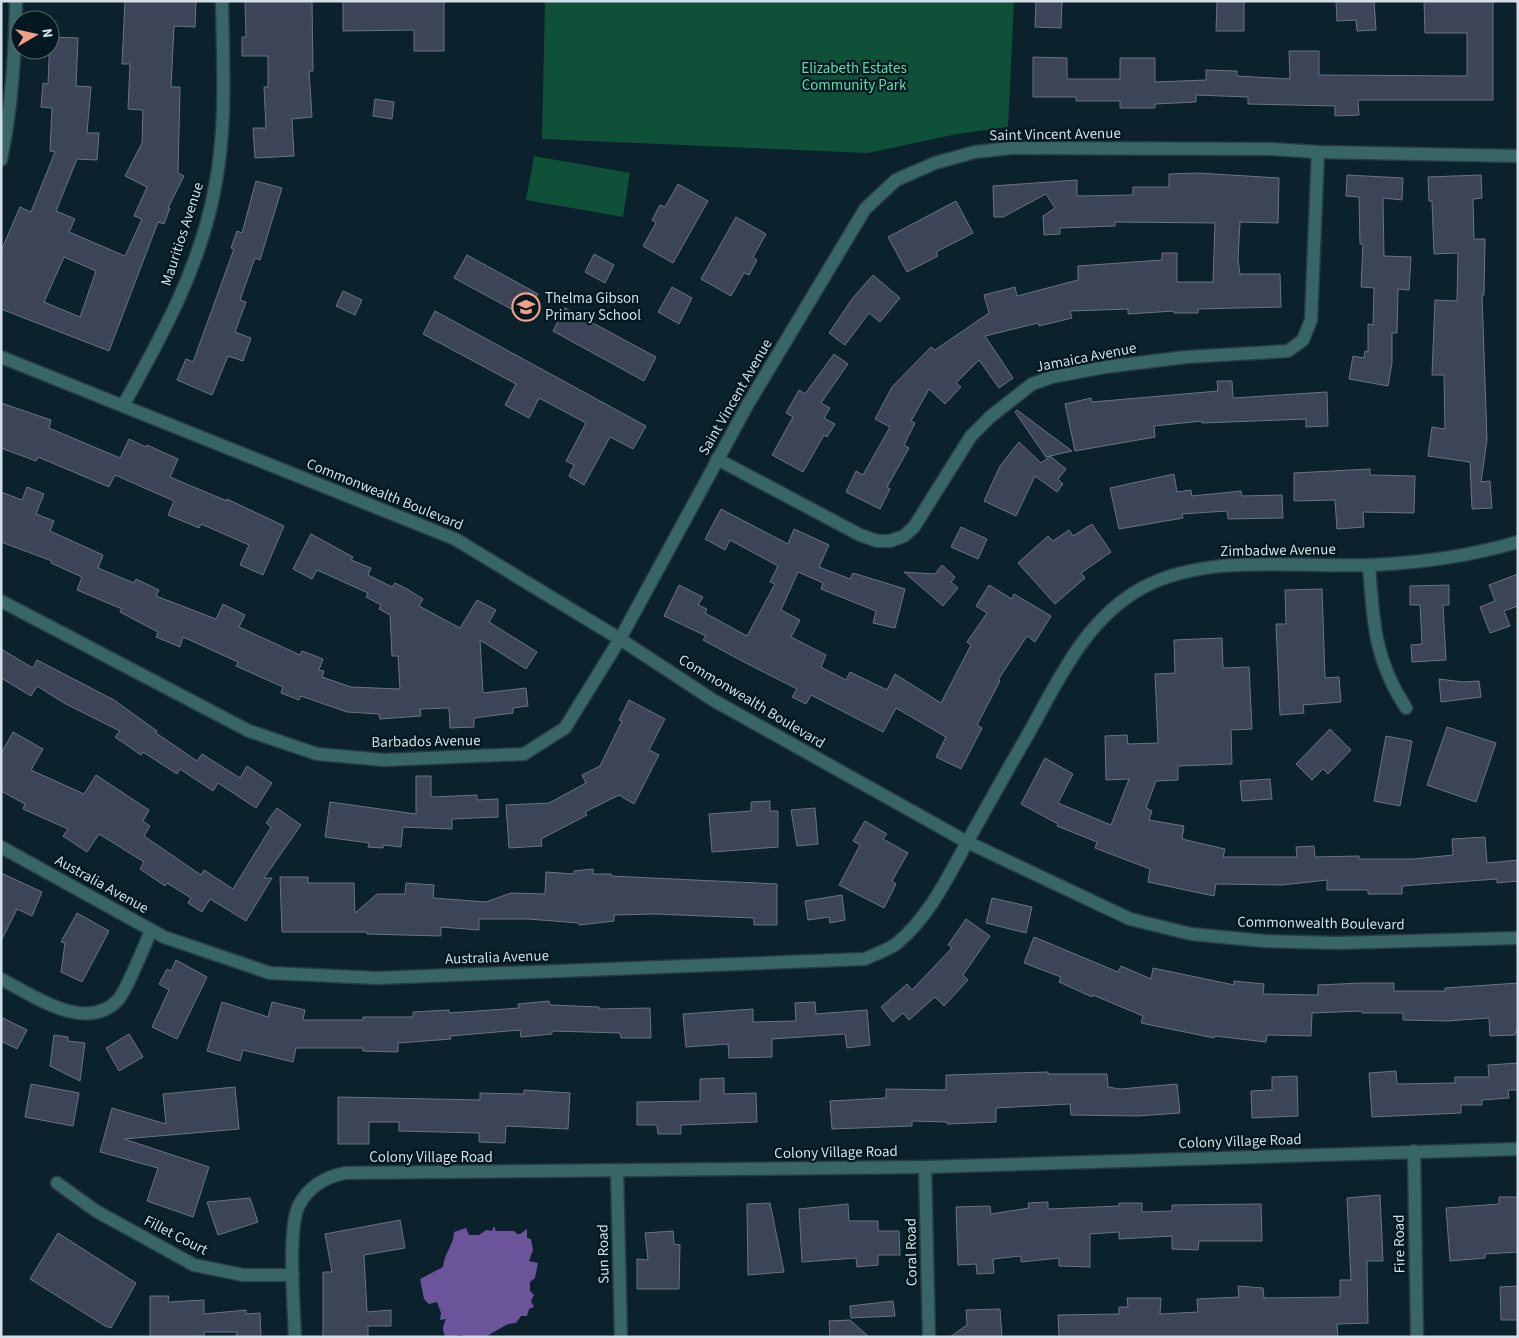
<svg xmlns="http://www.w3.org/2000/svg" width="1519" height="1338" viewBox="0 0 1519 1338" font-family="'Source Sans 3',sans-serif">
	<rect width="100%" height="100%" fill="#0b212b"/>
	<!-- green -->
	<g fill="#0f5039">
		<polygon points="545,1 1014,1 1008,127 957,134 868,153 542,139"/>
		<polygon points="534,156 630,173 623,217 526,200"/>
	</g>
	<!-- water -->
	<path fill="#6c549a" d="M494,1226L496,1231H514L517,1234H520L527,1229V1238L531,1239L533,1250L529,1261L538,1263L535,1278L530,1282V1291L534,1295L531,1301L534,1307L529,1309L527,1316H521L516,1323L508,1324L485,1337H462V1335L446,1337C441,1330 443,1326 446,1319L440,1320L441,1313L437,1302L429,1304L424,1299L420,1279L443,1267C444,1253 454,1245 454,1232L466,1228L469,1235H479L486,1230L492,1231Z"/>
	<!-- building -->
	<g fill="#3c4557" stroke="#697387" fill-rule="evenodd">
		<path d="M125,1H196L195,27L174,26L171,87H180L178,173L184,176L168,208H170L164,224L158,222L109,351L1,309V251L20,207L31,212L55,152L50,151L52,108L41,107L43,83L48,84L50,37L78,38L76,86L91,87L87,133H99L97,160L77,159L56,211L75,219L69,232L125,256L142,219L134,216L147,187L125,176L142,143L143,110L128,109L130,64H122ZM64,257L96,271L80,317L44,302Z"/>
		<polygon points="245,1 312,1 313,71 309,71 312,117 292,119 294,156 255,158 253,128 266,128 264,87 268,87 268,56 242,56 242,37 246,37"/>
		<polygon points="343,1 444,1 444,51 414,51 414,30 343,31"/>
		<polygon points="1036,1 1062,1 1061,28 1035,27"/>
		<polygon points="1217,1 1244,1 1244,31 1216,31"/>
		<polygon points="1336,1 1374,1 1376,30 1357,31 1356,20 1337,21"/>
		<polygon points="1424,1 1493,1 1493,100 1358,100 1359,115 1335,116 1335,106 1248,104 1248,97 1196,95 1196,102 1155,104 1155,108 1120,108 1120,101 1076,101 1076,97 1033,97 1033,57 1067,58 1067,79 1120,79 1120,58 1155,58 1155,82 1206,80 1206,70 1237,71 1237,76 1290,79 1289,51 1319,51 1319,75 1467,76 1467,33 1425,33"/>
		<polygon points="375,99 394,102 392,119 373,116"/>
		<polygon points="1198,173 1279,178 1278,223 1240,222 1238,260 1240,274 1280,274 1281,307 1198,309 1198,313 1174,313 1174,311 1128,314 1128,309 1070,311 1072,318 1039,326 1038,323 985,336 1013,378 999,388 979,360 956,383 961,387 945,404 929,389 911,421 915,423 904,445 909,448 887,487 890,489 880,509 846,492 856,471 863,475 890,427 875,419 892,387 931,347 935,350 989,313 984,295 1015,287 1017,296 1078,280 1078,266 1162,260 1162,253 1177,253 1177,282 1213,282 1215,223 1115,222 1115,226 1060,228 1060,234 1044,235 1043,216 1055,208 1046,194 1003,217 994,217 993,186 1077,180 1077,196 1133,195 1133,187 1169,187 1169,174"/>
		<polygon points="1347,175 1403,178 1402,200 1383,198 1384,256 1411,257 1409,290 1398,289 1397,333 1392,333 1392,363 1388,386 1349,379 1353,356 1364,358 1365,351 1368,352 1368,324 1373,325 1374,288 1361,287 1363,244 1360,244 1359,197 1346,196"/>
		<polygon points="1481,175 1482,198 1473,199 1474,239 1485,239 1484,295 1482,295 1487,440 1481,482 1490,481 1492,508 1472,509 1470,462 1428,456 1432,427 1445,429 1444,375 1432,375 1435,300 1457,301 1458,253 1434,254 1432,201 1429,201 1428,177"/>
		<polygon points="256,181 282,188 260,260 255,258 240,300 246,302 235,332 251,338 243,361 228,356 212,395 177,380 186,359 193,362 234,249 231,248 237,231 242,233"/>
		<polygon points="678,184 708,201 673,263 643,246 656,223 652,220 660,205 665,207"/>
		<polygon points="956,201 973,233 936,252 938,256 907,272 888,237"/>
		<polygon points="736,217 766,234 753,257 757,260 749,275 744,273 731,296 701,279"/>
		<polygon points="594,254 614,265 605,283 585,272"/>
		<polygon points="467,255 538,294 526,317 454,278"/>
		<polygon points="873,275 900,298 880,322 869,313 845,345 829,333 852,299"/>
		<polygon points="672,287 692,298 679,324 658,312"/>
		<polygon points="343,291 362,300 355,315 336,306"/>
		<polygon points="565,308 656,357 644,381 553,331"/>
		<polygon points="435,311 646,426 633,449 610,437 584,485 569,476 574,465 566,461 586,423 539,398 529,418 505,405 516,384 423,334"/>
		<polygon points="834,354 848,364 821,403 830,408 824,418 835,424 827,437 824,435 803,472 772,455 793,417 786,413 799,390 805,394"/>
		<polygon points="1217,381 1232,381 1233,398 1327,392 1328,426 1306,427 1306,419 1202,423 1202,421 1154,426 1155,437 1075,451 1065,404 1091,398 1092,402 1218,391"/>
		<polygon points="1,403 51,420 49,428 120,458 129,439 146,447 147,445 178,459 170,477 227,501 227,499 284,526 263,575 240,565 249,545 201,524 199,528 168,515 174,501 115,475 109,487 38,457 36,461 1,448"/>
		<polygon points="1017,410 1072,451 1046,457 1015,412"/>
		<polygon points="1019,442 1041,463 1050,456 1066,469 1058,479 1063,484 1057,492 1035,476 1016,516 984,501 1000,466"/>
		<polygon points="1370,469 1370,475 1415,476 1414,513 1363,512 1364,527 1337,529 1335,500 1294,501 1294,473"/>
		<polygon points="1174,474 1177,492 1191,490 1192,496 1241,491 1242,496 1282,495 1283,518 1228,519 1227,511 1182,514 1183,518 1119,529 1110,488"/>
		<polygon points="27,487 44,494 36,514 54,521 50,531 103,555 98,568 134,583 136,579 159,590 156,596 216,619 223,604 245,615 239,627 300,655 302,651 323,659 319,670 324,671 322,677 351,687 400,689 398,656 392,656 390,615 379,609 381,605 366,597 368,593 317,570 312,579 293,569 311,534 353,557 351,560 371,568 368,575 392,587 395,583 407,589 423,599 419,606 460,628 477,600 496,610 489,622 537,652 526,669 480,640 483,693 526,688 528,706 513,708 513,713 474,718 474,727 450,728 449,708 420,709 421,716 380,719 379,714 347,712 301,696 299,700 281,693 283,687 236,666 238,662 183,637 180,647 156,637 158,632 120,612 122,609 77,590 82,577 51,563 52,561 1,542 1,492 22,500"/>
		<polygon points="721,509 788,544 794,529 829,545 819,567 850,579 853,573 905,589 895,628 873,623 876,611 821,589 823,583 798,572 781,610 800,620 791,637 826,655 821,667 846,680 850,672 887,690 895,674 941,703 971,645 967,642 987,613 976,606 989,585 1012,599 1014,594 1051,616 1035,642 1027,636 998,680 1000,681 977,725 982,728 961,769 936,757 946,737 896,708 883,732 811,695 806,704 792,697 797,689 742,661 703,640 706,636 664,616 679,585 703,597 698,605 707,609 705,613 747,636 775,584 770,582 778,566 730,540 725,550 705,539"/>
		<polygon points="1092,524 1111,552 1081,573 1085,578 1055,604 1018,563 1048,536 1053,541 1069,530 1073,536"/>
		<polygon points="961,527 987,539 978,559 951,547"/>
		<polygon points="942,565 955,577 951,582 958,588 943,606 904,572 935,574"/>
		<polygon points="1518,574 1518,606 1504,611 1510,626 1490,633 1480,607 1495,601 1489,585"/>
		<polygon points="1449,585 1449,605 1443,605 1446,660 1412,662 1411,645 1422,644 1420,605 1410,605 1410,586"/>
		<polygon points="1322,589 1325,678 1339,677 1341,702 1303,705 1304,713 1280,715 1276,624 1286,624 1285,590"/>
		<polygon points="1222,638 1223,668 1249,667 1252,729 1231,730 1232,764 1178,766 1178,780 1156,781 1146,808 1152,811 1149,820 1184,826 1182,839 1225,849 1223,857 1297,857 1296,847 1314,846 1315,857 1359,856 1359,859 1413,859 1453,855 1452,839 1485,837 1487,863 1518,860 1518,881 1497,883 1497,879 1402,886 1402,894 1368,894 1368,890 1327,890 1327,880 1282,885 1216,884 1214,896 1148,882 1150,869 1095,848 1097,842 1057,826 1058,824 1021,804 1045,758 1073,774 1058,803 1111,825 1129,779 1106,780 1105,736 1127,735 1128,744 1158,743 1155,674 1175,673 1174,640"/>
		<polygon points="1,649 33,668 37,660 114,700 157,731 156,733 197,761 202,754 240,778 247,766 272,783 256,808 218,783 213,791 180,769 177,774 143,752 141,755 115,737 120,731 64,703 37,686 31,696 1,678"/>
		<polygon points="1439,679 1463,682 1479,681 1481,697 1441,702"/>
		<polygon points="629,700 665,719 649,750 659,755 634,804 619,795 585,812 587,815 541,839 542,846 509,848 506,805 549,803 586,783 582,775 600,766 622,721 619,720"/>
		<polygon points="1447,727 1496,743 1476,802 1427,785"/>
		<polygon points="1330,729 1351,750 1328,774 1323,769 1312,780 1296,764"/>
		<polygon points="13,732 43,749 31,770 84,794 96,775 149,810 143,821 150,826 144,836 201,875 204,870 233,889 271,827 266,823 277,808 301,825 264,878 272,878 246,921 210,899 202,912 188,903 191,898 167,883 165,886 140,869 144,862 99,834 87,852 63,836 68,829 23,809 25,804 1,791 1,754"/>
		<polygon points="1386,736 1412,741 1400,806 1374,801"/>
		<polygon points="416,776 431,776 431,797 477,795 477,800 498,799 498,817 452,819 452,829 403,827 401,847 383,845 383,848 368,847 369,843 325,837 330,802 416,814"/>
		<polygon points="1270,779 1272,799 1242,801 1240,781"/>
		<polygon points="770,801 770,811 778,811 778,847 712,852 709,814 751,811 751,802"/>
		<polygon points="815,808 818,844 797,846 791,810"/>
		<polygon points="865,821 887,834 883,839 908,853 892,881 896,884 884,908 839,885 860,845 853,841"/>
		<polygon points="593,869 593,874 611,874 611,876 777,884 777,925 754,925 754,918 654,914 614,915 614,921 579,925 579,923 528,919 479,919 479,930 441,927 441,936 367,934 367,932 282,932 280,877 308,877 308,883 354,883 355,913 377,894 405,894 406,883 434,885 433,898 486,902 511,893 545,894 546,872 574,874 574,871"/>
		<polygon points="1,873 42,892 32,916 17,909 1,941"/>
		<polygon points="842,895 845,920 830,923 829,917 808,920 805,901"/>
		<polygon points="992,898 1032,907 1026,933 986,923"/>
		<polygon points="77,913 109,931 82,982 61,972 65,943 61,942"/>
		<polygon points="966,919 990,936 963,975 968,980 944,1006 935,997 909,1020 903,1013 893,1022 881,1007 907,984 912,990 952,948 948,945"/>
		<polygon points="1034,937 1118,972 1121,966 1151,979 1153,968 1234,985 1234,981 1264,984 1263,994 1318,995 1318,985 1361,983 1394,983 1394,991 1445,991 1445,988 1518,983 1518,1026 1515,1035 1490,1036 1489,1018 1447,1021 1403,1020 1403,1013 1362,1013 1362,1011 1312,1013 1311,1036 1267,1035 1266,1042 1215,1036 1214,1038 1141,1023 1143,1016 1093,995 1092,997 1059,982 1061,977 1024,963"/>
		<polygon points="176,960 207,977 177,1039 152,1027 169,990 159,984 167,969 171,971"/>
		<polygon points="549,1001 550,1005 599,1007 599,1009 650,1008 651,1038 621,1038 620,1033 552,1031 552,1034 521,1037 520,1030 450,1036 451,1039 398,1043 398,1052 363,1051 363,1048 296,1048 293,1062 243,1050 240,1061 207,1051 222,1002 268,1017 272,1002 305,1010 303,1020 363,1020 363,1017 413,1017 413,1012 449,1010 449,1013 519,1008 518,1004"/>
		<polygon points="815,1002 816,1014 867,1010 870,1045 847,1048 845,1034 772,1039 772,1057 729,1058 728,1044 686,1047 683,1014 753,1009 753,1022 796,1021 795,1003"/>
		<polygon points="1,1017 27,1030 17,1049 1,1041"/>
		<polygon points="129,1034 143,1057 119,1071 106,1048"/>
		<polygon points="54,1035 68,1037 68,1041 85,1043 80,1081 50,1066"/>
		<polygon points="1518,1063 1518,1090 1508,1090 1509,1098 1482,1100 1482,1105 1461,1105 1461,1113 1372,1117 1369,1073 1396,1071 1397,1084 1455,1083 1455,1077 1489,1077 1488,1065"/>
		<polygon points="1048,1072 1048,1074 1107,1074 1108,1087 1120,1089 1177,1084 1180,1113 1137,1116 1071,1115 1070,1104 996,1108 996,1122 947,1124 947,1122 912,1121 912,1126 832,1129 830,1101 886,1098 886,1089 946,1090 946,1075"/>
		<polygon points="1297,1076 1298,1116 1252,1118 1251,1091 1272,1090 1272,1077"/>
		<polygon points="724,1078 724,1094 756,1093 757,1122 681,1125 681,1134 658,1134 657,1125 637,1125 637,1102 700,1101 700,1079"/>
		<polygon points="31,1084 79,1093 73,1126 25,1117"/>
		<polygon points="235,1087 239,1129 124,1139 209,1167 193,1217 147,1201 158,1168 100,1152 112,1108 166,1124 163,1094"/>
		<polygon points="524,1090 570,1093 568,1129 506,1126 505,1143 479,1142 479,1133 399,1131 399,1122 369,1122 369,1144 338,1144 338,1097 480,1100 480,1093 524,1094"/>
		<polygon points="1380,1195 1383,1261 1367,1261 1368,1323 1337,1324 1338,1337 1059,1337 1058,1315 1119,1314 1119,1307 1128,1307 1127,1298 1161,1298 1160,1314 1198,1312 1197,1299 1239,1297 1238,1286 1263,1288 1264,1298 1340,1297 1340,1280 1351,1280 1347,1198"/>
		<polygon points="1499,1197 1518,1197 1518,1252 1485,1254 1485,1258 1450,1261 1446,1208 1499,1204"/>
		<polygon points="250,1198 258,1222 218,1235 207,1202"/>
		<polygon points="1048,1202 1048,1209 1119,1206 1119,1203 1142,1203 1142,1212 1172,1211 1172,1205 1261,1204 1262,1241 1199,1241 1198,1250 1172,1249 1172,1236 1119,1239 1119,1232 1090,1234 1090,1267 1059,1266 1059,1258 1021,1262 1021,1256 993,1259 994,1273 977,1274 976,1264 958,1265 956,1207 990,1206 991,1214 1029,1208 1028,1203"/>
		<polygon points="770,1203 784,1272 748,1275 747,1204"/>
		<polygon points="848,1204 849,1221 878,1221 878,1231 899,1231 900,1255 878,1255 878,1265 857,1267 856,1258 802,1262 799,1209"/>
		<polygon points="400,1220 405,1248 364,1255 367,1312 391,1310 391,1326 368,1326 368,1337 323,1337 323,1272 332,1272 325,1234"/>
		<polygon points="673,1231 674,1244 680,1245 679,1289 637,1289 637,1259 648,1260 645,1233"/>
		<polygon points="58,1233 136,1283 111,1328 105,1326 30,1279"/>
		<polygon points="1518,1286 1518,1320 1501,1320 1500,1287"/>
		<polygon points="150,1296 169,1296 168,1302 204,1300 204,1314 246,1310 246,1314 260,1313 261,1337 236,1337 237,1332 204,1332 204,1336 150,1337"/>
		<polygon points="893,1301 895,1316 851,1318 850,1306"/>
		<polygon points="1000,1309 1002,1337 950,1337 967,1325 966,1310"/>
		<polygon points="850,1320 869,1337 830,1337 829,1321"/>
	</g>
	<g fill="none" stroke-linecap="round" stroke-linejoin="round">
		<!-- minor casing -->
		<g stroke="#273c45" stroke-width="15">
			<g id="minor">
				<path d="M1,160C12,107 15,56 16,1"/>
				<polyline points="1,357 455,539 620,639 713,700 967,842 1130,919 1191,934 1264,941 1337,943 1518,938"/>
				<path d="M124,404C162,336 201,265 215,187C227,127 223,63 222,1"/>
				<polyline points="717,459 860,535 877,541 890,541 904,536 914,527 971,436 990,417 1032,384 1052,377 1105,367 1186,357 1288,351 1303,340 1311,320 1318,152"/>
				<path d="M1369,565C1373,621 1374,659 1406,708"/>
				<polyline points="1,601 249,731 317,754 384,760 524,754 565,728 620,639 748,404 865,209 896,180 935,163 975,152 1011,148 1271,149 1318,152 1518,156"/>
				<path d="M1,847L164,937L270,973L377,978L865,959C875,954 888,950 896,944C927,919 946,881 965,846C985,810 1005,774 1026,738C1057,683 1084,620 1142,588C1209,552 1297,568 1370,565C1420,563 1470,556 1518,542"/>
				<path d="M1,979C33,995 85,1034 118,1000C127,990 144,946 151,931"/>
				<polyline points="1414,1151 1417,1337"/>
				<polyline points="925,1167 929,1337"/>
				<polyline points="617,1171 621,1337"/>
				<polyline points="57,1183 96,1211 194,1265 243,1275 293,1275"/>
				<path d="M295,1337C294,1308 287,1228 299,1205C309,1186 325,1177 345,1173L925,1167L1518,1149"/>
			</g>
		</g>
		<!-- minor -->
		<use href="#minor" stroke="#386566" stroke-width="12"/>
	</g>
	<!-- icons -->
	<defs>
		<g id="school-ring" transform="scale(1.4375)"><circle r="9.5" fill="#031821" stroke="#f39f85" stroke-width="1.5"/><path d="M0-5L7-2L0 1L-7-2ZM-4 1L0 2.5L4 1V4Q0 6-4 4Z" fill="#f39f85"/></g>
	</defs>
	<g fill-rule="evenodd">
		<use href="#school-ring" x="526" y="307"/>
	</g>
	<g text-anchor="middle" stroke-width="4.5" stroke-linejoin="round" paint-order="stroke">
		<!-- park labels -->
		<g font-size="15" fill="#58e0ab" stroke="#031821">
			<text x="854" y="73">Elizabeth Estates<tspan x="854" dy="17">Community Park</tspan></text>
		</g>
		<!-- street labels -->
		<g font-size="15" fill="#d2dfe6" stroke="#031821">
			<text transform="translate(1055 134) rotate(-1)" y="5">Saint Vincent Avenue</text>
			<text transform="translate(182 234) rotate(-72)" y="5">Mauritios Avenue</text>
			<text transform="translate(1086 357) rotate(-11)" y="5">Jamaica Avenue</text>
			<text transform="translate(735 397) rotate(-60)" y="5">Saint Vincent Avenue</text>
			<text transform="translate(385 494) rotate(22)" y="5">Commonwealth Boulevard</text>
			<text transform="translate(1278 550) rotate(-1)" y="5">Zimbadwe Avenue</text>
			<text transform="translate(752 701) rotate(31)" y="5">Commonwealth Boulevard</text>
			<text transform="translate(426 741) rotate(-1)" y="5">Barbados Avenue</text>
			<text transform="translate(102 884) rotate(29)" y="5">Australia Avenue</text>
			<text transform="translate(1321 923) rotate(1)" y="5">Commonwealth Boulevard</text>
			<text transform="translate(497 957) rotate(-2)" y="5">Australia Avenue</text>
			<text transform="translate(1240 1141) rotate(-2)" y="5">Colony Village Road</text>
			<text transform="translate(836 1152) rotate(-1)" y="5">Colony Village Road</text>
			<text x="431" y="1162">Colony Village Road</text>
			<text transform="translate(176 1235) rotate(27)" y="5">Fillet Court</text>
			<text transform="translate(1399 1244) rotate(-91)" y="5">Fire Road</text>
			<text transform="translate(911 1252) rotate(-91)" y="5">Coral Road</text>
			<text transform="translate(603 1254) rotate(-91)" y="5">Sun Road</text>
		</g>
		<!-- poi labels -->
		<g font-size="15" fill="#d2dfe6" stroke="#031821" text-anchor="start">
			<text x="545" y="303">Thelma Gibson<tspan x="545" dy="17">Primary School</tspan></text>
		</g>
	</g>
	<!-- border -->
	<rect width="1519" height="1338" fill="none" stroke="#d2dfe6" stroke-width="5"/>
	<!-- north arrow -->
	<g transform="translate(35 35) rotate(81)"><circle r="24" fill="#031821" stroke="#566870"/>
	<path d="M0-4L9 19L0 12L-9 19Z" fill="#f39f85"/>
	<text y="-8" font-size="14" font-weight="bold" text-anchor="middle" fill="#d2dfe6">N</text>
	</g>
</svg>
